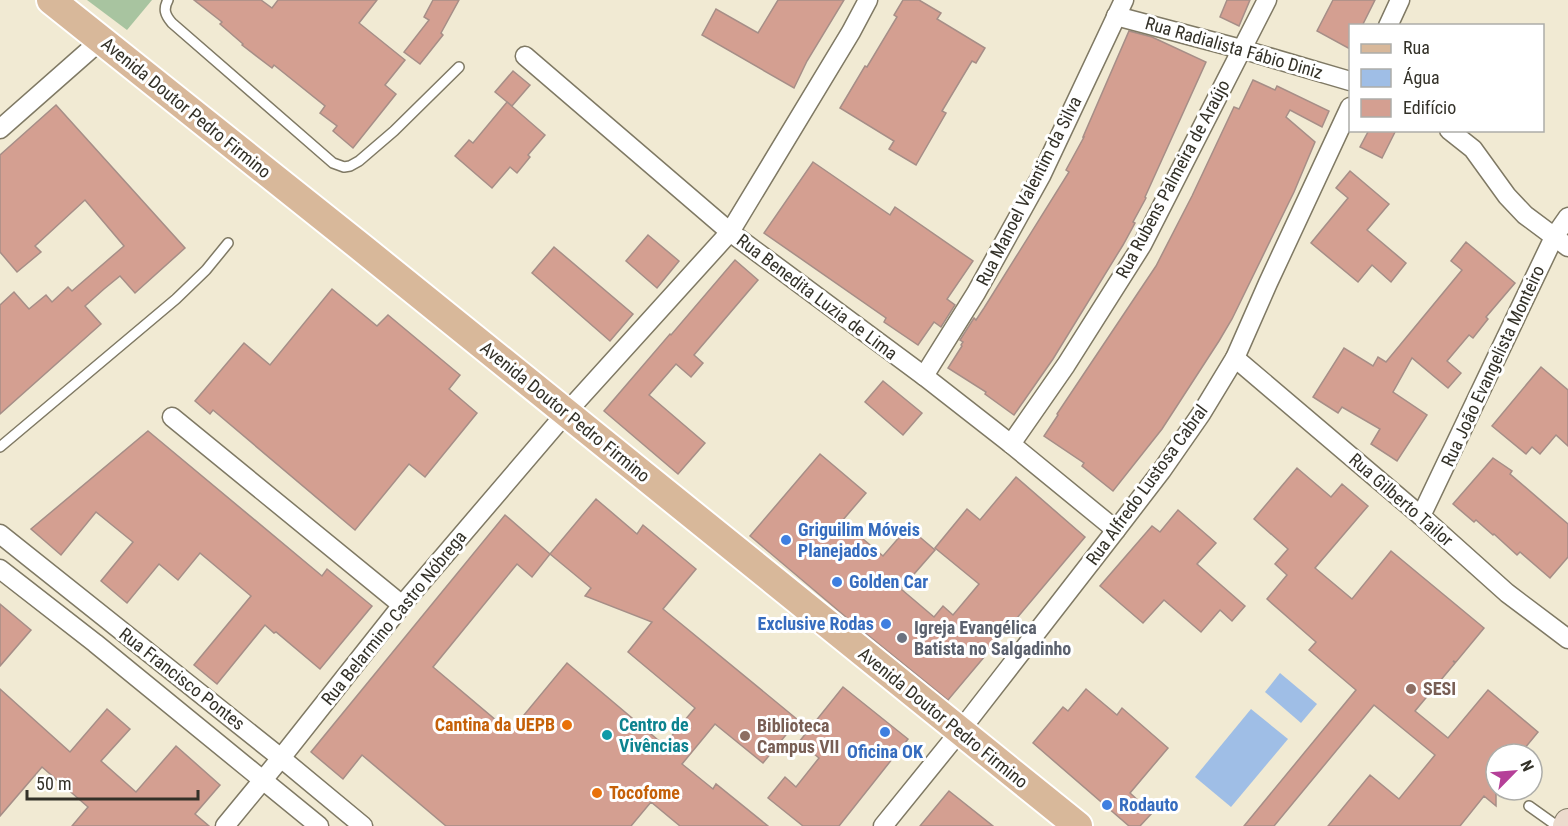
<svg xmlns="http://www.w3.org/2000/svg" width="1568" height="826" viewBox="0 0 1568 826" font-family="'Roboto Condensed',sans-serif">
	<rect width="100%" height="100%" fill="#f1ead3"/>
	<!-- green -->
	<polygon fill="#a8c4a0" points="87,0 152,0 127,30"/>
	<!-- water -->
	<g fill="#9fbee6">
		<polygon points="1280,673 1317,704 1301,723 1265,692"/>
		<polygon points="1251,709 1288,739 1231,807 1195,777"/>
	</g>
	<!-- building -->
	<g fill="#d49f91" stroke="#a68e87" stroke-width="1.5" fill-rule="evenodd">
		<polygon points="194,0 261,0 272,8 278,0 377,0 359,23 405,60 385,85 396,94 353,148 333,131 337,126 320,113 325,106 274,65 272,68 242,45 243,44 220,24 222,22"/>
		<polygon points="433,0 459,0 441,33 443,35 420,64 404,52 429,20 424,17"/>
		<polygon points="778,0 844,0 807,61 794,88 702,35 716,9 758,33"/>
		<polygon points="903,0 919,0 941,13 937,19 985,48 976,63 972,61 942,111 946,113 916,165 889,149 894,141 840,108 865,66 867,67 897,17 894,15"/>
		<polygon points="1227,0 1250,0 1239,26 1220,17"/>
		<polygon points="1333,0 1375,0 1362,26 1350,26 1350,49 1317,31"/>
		<polygon points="1129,31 1152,37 1206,62 1145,197 1146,198 1133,222 1135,223 1123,245 1053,359 1014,415 985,394 986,392 948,368 962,346 961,345 963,342 960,340 974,318 976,320 984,308 1069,172 1066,170 1084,137 1083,137"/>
		<polygon points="513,71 530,85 512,106 495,92"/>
		<polygon points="1253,80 1275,90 1277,86 1329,111 1322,127 1290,110 1286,117 1315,142 1294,192 1232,319 1219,341 1162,429 1113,491 1082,466 1084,463 1044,436 1058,415 1057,414 1156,266 1192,196 1234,107 1239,109"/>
		<polygon points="507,102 545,135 528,155 530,157 517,173 510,167 492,188 455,156 469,140 473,143"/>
		<polygon points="56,105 185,248 135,293 120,276 104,289 85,306 101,324 0,414 0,305 14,292 29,309 46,295 52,302 68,287 72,291 124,246 85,200 35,246 41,252 17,272 0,252 0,155"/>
		<polygon points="1369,130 1396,130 1382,158 1360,147"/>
		<polygon points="813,162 890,215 895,207 973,261 947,299 955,305 941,327 934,322 918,345 884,322 886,318 764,233"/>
		<polygon points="1350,171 1389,204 1367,230 1406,263 1391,282 1372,265 1358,282 1311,243 1348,198 1336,188"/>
		<polygon points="648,235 679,261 657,288 626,261"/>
		<polygon points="1466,242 1515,283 1486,317 1488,319 1473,338 1469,335 1447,361 1461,373 1448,388 1412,358 1393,392 1427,415 1397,461 1371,444 1380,429 1342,407 1338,413 1313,397 1344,348 1373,366 1378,357 1386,362 1462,270 1451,261"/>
		<polygon points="554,247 633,314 610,341 532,273"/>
		<polygon points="735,260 758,280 694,355 703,363 691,377 676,364 649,395 705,443 678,474 604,411 670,334 671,335"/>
		<polygon points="332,289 377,326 388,315 460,375 449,389 477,413 425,477 409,464 355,530 213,410 210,414 195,401 244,343 270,365"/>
		<polygon points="1541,367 1568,390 1568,446 1556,435 1540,454 1532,447 1526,454 1492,426"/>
		<polygon points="883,381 922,413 903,435 865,402"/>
		<polygon points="148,431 322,576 327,569 372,606 320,669 276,632 274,633 265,625 217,684 194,665 251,596 225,574 200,553 178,580 159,564 127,603 101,581 133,542 96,512 61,555 31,529"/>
		<polygon points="820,454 866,493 842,521 883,556 908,527 935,550 901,589 934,617 943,606 953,615 979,584 935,548 967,509 980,520 1016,477 1085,537 948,700 853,623 750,536"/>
		<polygon points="1493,458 1512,471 1510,474 1568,524 1568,557 1550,578 1520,552 1517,555 1494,534 1493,535 1476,520 1474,522 1453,504"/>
		<polygon points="1297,468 1331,497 1342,484 1368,506 1315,568 1352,599 1391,551 1484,628 1456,662 1453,661 1455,663 1415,711 1448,738 1488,690 1538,732 1520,754 1496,754 1496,806 1484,796 1460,826 1328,826 1370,775 1399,799 1435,755 1374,705 1274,826 1244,826 1356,690 1309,650 1316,642 1267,599 1287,575 1275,564 1288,549 1254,519"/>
		<path d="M596,499L637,534L643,525L696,569L663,609L798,720L763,763L715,724L682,764L713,789L716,784L768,826H680L651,802L631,826H446L362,755L343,779L311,752L505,515L550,554ZM550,554L591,588L585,596L652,622L628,652L695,708L664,745L567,663L510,732L433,667L517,564L532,577Z"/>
		<polygon points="1178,510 1216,543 1197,564 1245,606 1232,621 1220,610 1201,632 1164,600 1143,623 1100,586 1152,526 1160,532"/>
		<polygon points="0,604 31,630 0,666"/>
		<polygon points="843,687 908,739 839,826 803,826 768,798 785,777 796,787 819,758 799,742"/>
		<polygon points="0,689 70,752 107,709 130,729 101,761 136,792 176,746 220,785 195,814 209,826 72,826 88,807 42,767 0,816"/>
		<polygon points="1086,689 1117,715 1122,708 1168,748 1130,793 1152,813 1140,826 1129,826 1033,743 1063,707 1068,711"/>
		<polygon points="949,791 993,826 920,826"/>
	</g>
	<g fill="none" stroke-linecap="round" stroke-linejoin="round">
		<!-- lane casing -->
		<g stroke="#7f7964" stroke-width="12">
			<g id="lane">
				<path d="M168,0C163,9 165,15 172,23L333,163L344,167L350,166L359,161L394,131L459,67"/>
				<polyline points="0,447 176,299 206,270 228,243"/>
				<polyline points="1529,806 1557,826"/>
			</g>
		</g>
		<!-- street casing -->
		<g stroke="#7f7964" stroke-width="21">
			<g id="street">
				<polyline points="1116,16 1241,49 1350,81"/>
				<polyline points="1388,26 1400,0"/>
				<polyline points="525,56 730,232 924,376 1011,444 1116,530"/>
				<polyline points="0,129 101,40"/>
				<polyline points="1449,130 1473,149 1507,196 1525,215 1568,247"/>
				<polyline points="1235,358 1421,516 1507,593 1568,639"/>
				<polyline points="924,376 976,293 1041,176 1124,0"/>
				<polyline points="172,417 402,605"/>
				<polyline points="1011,444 1066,365 1142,245 1267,0"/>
				<polyline points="1421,516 1554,237 1568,217"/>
				<polyline points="0,534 281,758 363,826"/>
				<polyline points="0,569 95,643 319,826"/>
				<polyline points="225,826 281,758 402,605 566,413 730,232 851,32 868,0"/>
				<polyline points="883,826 960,731 1116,530 1162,470 1201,414 1235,358 1268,283 1350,107"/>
			</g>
		</g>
		<!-- secondary casing -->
		<g stroke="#7f7964" stroke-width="28">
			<polyline id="secondary" points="1566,826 1568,822"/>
		</g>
		<!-- primary casing -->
		<g stroke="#fff" stroke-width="32">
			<polyline id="primary" points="51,0 362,248 1078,826"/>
		</g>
		<!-- lane -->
		<use href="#lane" stroke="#fff" stroke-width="9"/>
		<!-- street -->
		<use href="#street" stroke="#fff" stroke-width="18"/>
		<!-- secondary -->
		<use href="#secondary" stroke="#ecdbcd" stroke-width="26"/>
		<!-- primary -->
		<use href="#primary" stroke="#d8b89a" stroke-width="28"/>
	</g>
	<!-- markers -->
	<g fill="#3f7fe0" stroke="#fff" stroke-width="2">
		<circle cx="786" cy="540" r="6"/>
		<circle cx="837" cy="582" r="6"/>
		<circle cx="886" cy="624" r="6"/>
		<circle cx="885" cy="732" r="6"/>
		<circle cx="1107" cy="805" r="6"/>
	</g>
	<circle fill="#6b7280" stroke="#fff" stroke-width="2" cx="902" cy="638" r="6"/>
	<g fill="#8d6e63" stroke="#fff" stroke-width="2">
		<circle cx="1411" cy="689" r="6"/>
		<circle cx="745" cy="736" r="6"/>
	</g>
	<g fill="#e8710a" stroke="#fff" stroke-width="2">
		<circle cx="567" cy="725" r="6"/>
		<circle cx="597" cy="793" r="6"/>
	</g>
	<circle fill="#0f9aa8" stroke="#fff" stroke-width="2" cx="607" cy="735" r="6"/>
	<g text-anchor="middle" stroke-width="6" stroke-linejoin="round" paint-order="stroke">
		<!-- street labels -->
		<g font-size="18" fill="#333128" stroke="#fff">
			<text transform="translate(1234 48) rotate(16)" y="6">Rua Radialista Fábio Diniz</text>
			<text transform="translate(186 108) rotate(39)" y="6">Avenida Doutor Pedro Firmino</text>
			<text transform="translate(1173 179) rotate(-62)" y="6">Rua Rubens Palmeira de Araújo</text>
			<text transform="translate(1029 191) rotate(-63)" y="6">Rua Manoel Valentim da Silva</text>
			<text transform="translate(817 297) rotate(37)" y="6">Rua Benedita Luzia de Lima</text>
			<text transform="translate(1493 366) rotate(-65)" y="6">Rua João Evangelista Monteiro</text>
			<text transform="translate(565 412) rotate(39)" y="6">Avenida Doutor Pedro Firmino</text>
			<text transform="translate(1147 485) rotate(-54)" y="6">Rua Alfredo Lustosa Cabral</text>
			<text transform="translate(1401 500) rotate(41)" y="6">Rua Gilberto Tailor</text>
			<text transform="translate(394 618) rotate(-51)" y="6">Rua Belarmino Castro Nóbrega</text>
			<text transform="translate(182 679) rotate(38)" y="6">Rua Francisco Pontes</text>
			<text transform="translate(943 718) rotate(39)" y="6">Avenida Doutor Pedro Firmino</text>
		</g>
		<!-- shop labels -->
		<g font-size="18" font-weight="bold" fill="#366cbe" stroke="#fff" text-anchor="start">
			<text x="798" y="536">Griguilim Móveis<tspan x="798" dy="21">Planejados</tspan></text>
			<text x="849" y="588">Golden Car</text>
			<text x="874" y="630" text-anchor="end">Exclusive Rodas</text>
			<text x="885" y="758" text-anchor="middle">Oficina OK</text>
			<text x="1119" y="811">Rodauto</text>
		</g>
		<!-- worship labels -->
		<g font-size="18" font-weight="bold" fill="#5b616d" stroke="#fff" text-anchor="start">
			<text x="914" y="634">Igreja Evangélica<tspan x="914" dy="21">Batista no Salgadinho</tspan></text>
		</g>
		<!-- education labels -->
		<g font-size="18" font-weight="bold" fill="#785e54" stroke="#fff" text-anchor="start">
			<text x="1423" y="695">SESI</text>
			<text x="757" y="732">Biblioteca<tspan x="757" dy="21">Campus VII</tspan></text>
		</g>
		<!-- food labels -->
		<g font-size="18" font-weight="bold" fill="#c56008" stroke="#fff" text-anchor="end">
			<text x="555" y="731">Cantina da UEPB</text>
			<text x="609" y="799" text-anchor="start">Tocofome</text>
		</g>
		<!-- culture labels -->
		<g font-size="18" font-weight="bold" fill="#0d838f" stroke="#fff" text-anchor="start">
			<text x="619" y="731">Centro de<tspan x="619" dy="21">Vivências</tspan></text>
		</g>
	</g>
	<!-- legend -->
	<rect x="1349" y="24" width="195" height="108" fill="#ffffff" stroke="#adada9" stroke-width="1.5"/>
	<rect x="1361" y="44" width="30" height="9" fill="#d8b89a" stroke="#adada9" stroke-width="1.5"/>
	<text x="1403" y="54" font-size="18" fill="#333128">Rua</text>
	<rect x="1361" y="69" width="30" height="18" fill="#9fbee6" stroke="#adada9" stroke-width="1.5"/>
	<text x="1403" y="84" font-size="18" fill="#333128">Água</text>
	<rect x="1361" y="99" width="30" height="18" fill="#d49f91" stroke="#adada9" stroke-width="1.5"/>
	<text x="1403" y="114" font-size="18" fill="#333128">Edifício</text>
	<!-- north arrow -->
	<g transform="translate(1514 772) rotate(65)"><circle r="28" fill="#ffffff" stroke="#adada9" stroke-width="1.5"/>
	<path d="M0-4.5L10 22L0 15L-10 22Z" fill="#b54098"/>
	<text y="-9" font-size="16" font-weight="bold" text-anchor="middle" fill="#333128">N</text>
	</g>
	<!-- scale -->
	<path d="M27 790v9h171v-9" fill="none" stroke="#333128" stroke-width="3"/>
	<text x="36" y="790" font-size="18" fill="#333128" stroke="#ffffff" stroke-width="4.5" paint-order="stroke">50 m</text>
</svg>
